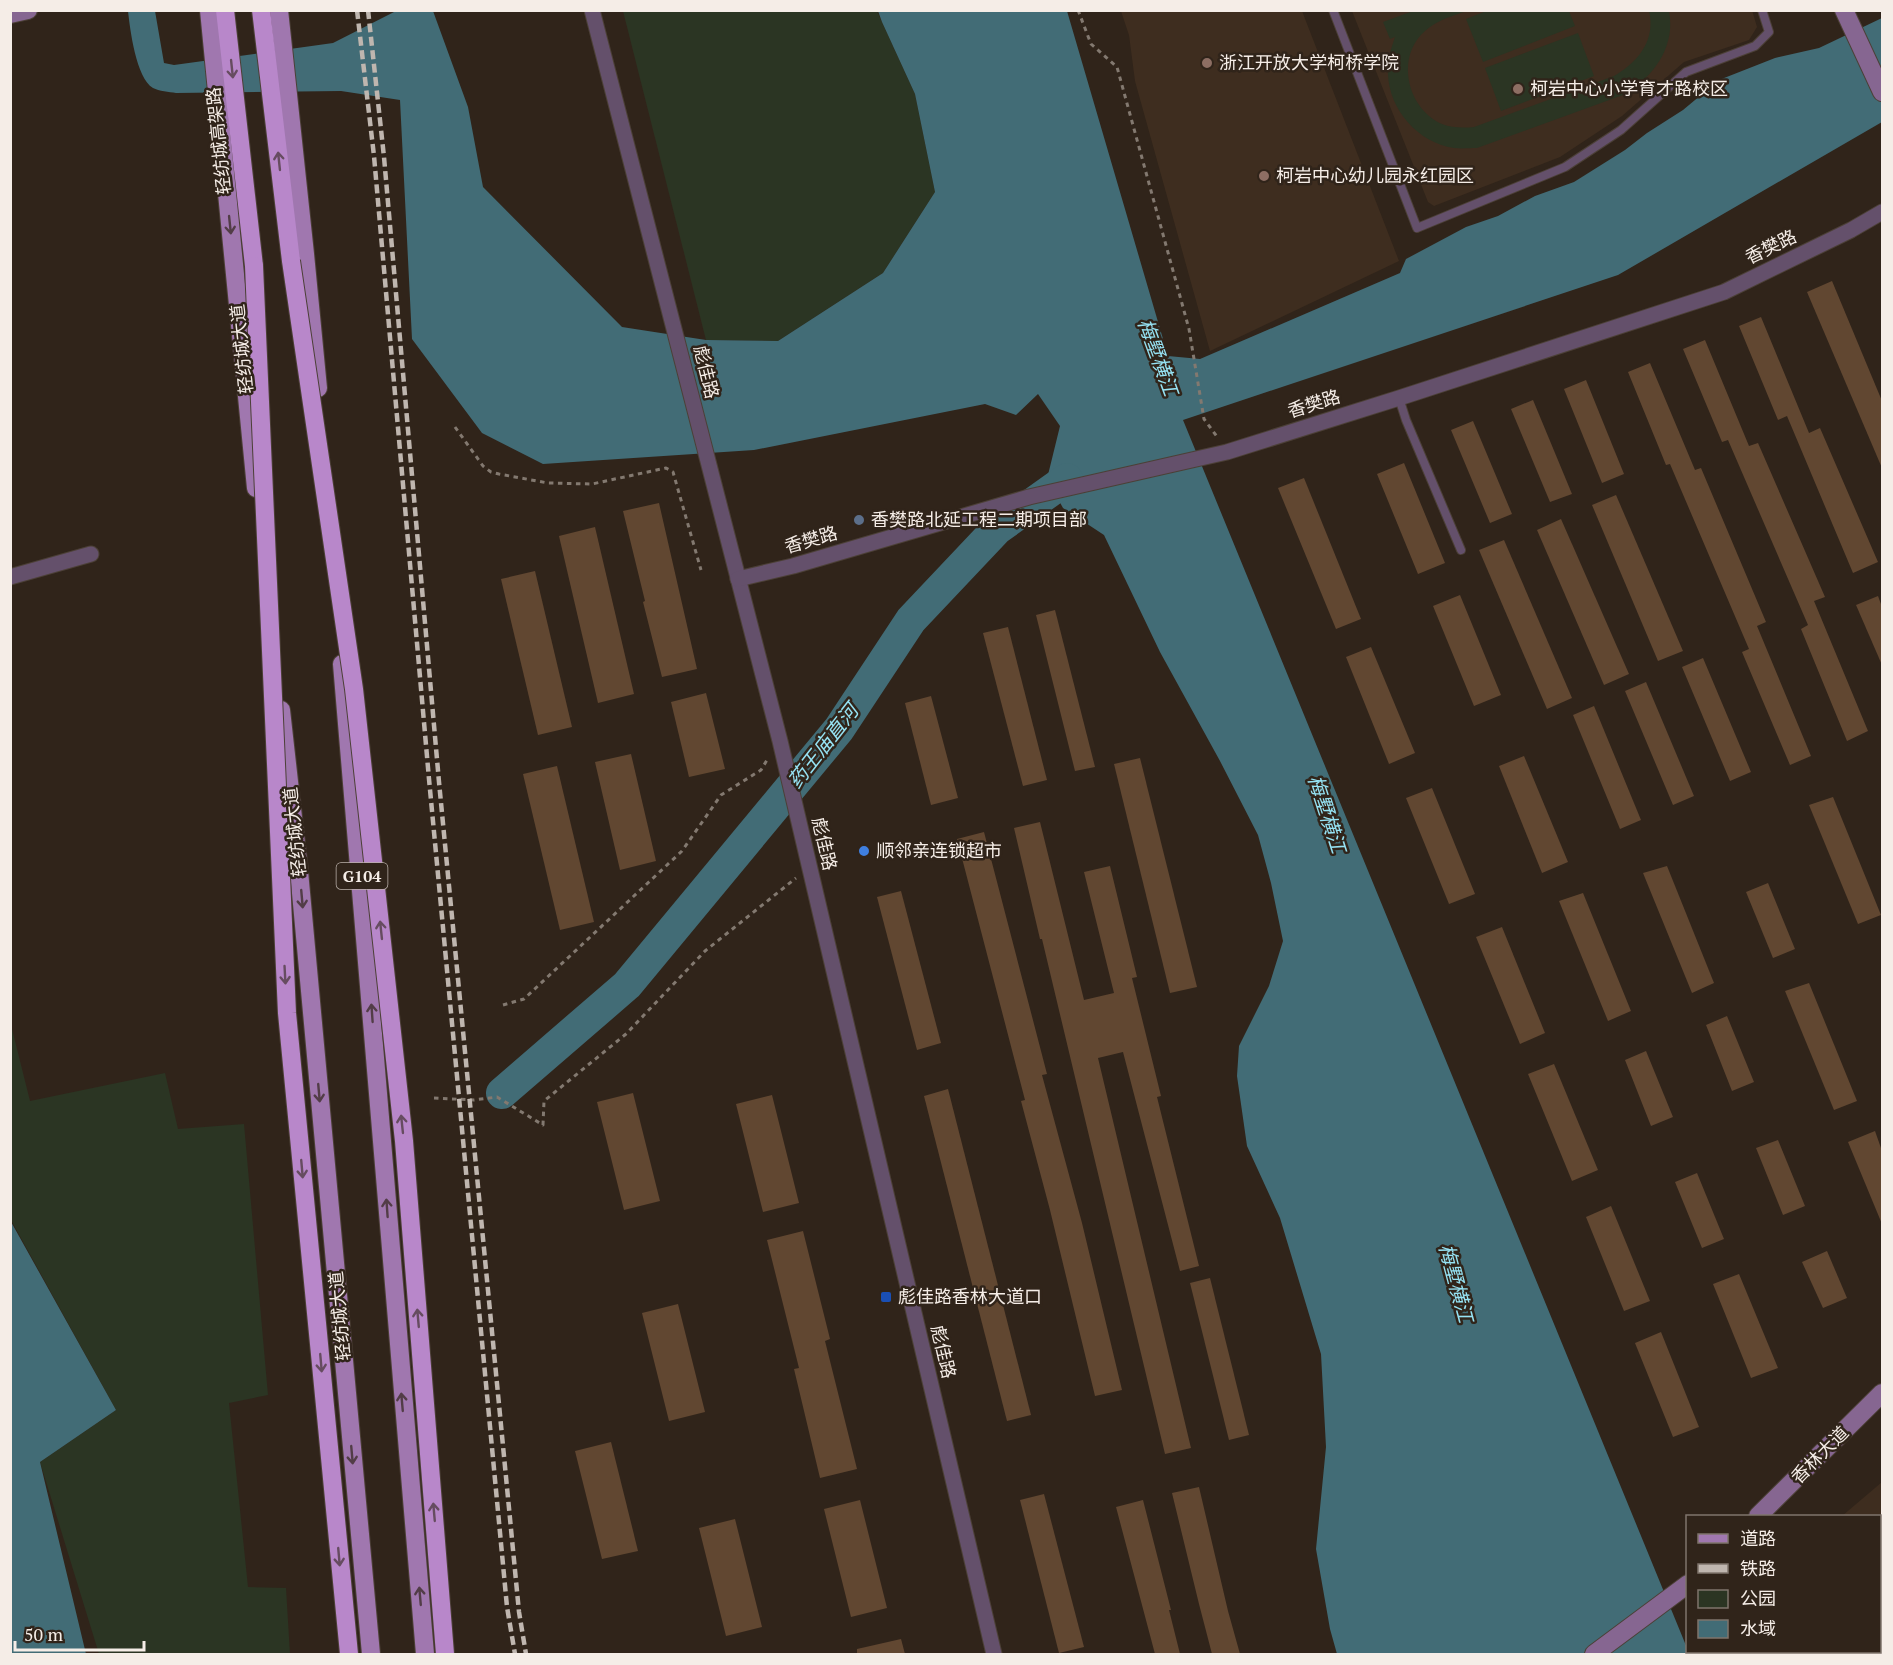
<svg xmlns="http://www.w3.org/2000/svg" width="1893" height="1665" viewBox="0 0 1893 1665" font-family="'PT Serif','Noto Sans SC',serif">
	<rect width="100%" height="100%" fill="#30241a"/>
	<!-- built -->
	<g fill="#3e2d1f">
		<polygon points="1752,10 1757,27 1749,40 1684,62 1622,116 1560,157 1434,206 1428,202 1352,11"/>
		<polygon points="1121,11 1302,11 1399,261 1210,351 1135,81 1129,35"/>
		<polygon points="1882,1482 1882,1654 1707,1654 1706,1652 1880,1652 1880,1516 1842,1516"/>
	</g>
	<!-- green -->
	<g fill="#2b3523">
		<polygon points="1489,10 1569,11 1575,26 1483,62 1466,19"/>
		<polygon points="623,11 877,11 915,94 935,192 883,273 778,341 706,340"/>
		<path d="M1413,11H1467C1452,16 1437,20 1425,31C1395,57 1407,109 1442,124C1452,128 1463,128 1474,127L1614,76C1638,62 1656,40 1649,11H1669C1676,47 1653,78 1623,95L1477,148C1470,148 1462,149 1454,148C1418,143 1389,109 1388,74C1387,61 1391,49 1395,37L1390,39L1383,22Z"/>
		<polygon points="1578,33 1594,76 1501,111 1485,68"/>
		<polygon points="10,1021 30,1101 165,1073 178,1129 244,1124 268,1395 229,1403 248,1587 286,1588 290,1654 99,1654 40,1462 116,1410 11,1220"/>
	</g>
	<!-- water -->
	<g fill="#426c76">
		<path d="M128,11H155L164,63L174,65L333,43L396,11H433L468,107L483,187L622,327L706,340L778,341L883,273L935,192L915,94L882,22L878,11H1067L1168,356L1200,359L1400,273L1406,259L1466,227L1498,216L1535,196L1574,182L1625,150L1647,133L1683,110L1719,80L1775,58L1819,48L1882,18V122L1618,275L1183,420L1687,1648L1688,1652L1690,1654H1337L1330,1629L1316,1549L1326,1447L1321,1354L1280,1218L1247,1146L1237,1076L1239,1046L1269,986L1283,941L1271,883L1258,835L1220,761L1160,652L1104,535L1063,508L1047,479L1060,426L1038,394L1016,415L985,404L754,450L543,464L482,433L412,339L400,100L341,91L176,93C169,92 159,91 153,88C136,78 130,29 128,11Z"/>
		<polygon points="10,1220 116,1410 40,1462 86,1654 11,1654"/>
	</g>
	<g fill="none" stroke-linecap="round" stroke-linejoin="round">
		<!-- river -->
		<polyline stroke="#426c76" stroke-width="32" points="502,1093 627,985 839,729 911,620 997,529 1067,479"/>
	</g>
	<!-- building -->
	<g fill="#614731">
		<polygon points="1832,281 1882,401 1882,468 1807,292"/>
		<polygon points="1761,317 1809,433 1820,428 1878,562 1853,573 1787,416 1778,420 1739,326"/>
		<polygon points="1705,340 1749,446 1758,443 1825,597 1814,601 1868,731 1847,741 1801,629 1808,625 1728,440 1722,442 1683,349"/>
		<polygon points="1650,363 1695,470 1701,468 1766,622 1757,626 1811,756 1790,765 1742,652 1749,649 1670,464 1666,465 1628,372"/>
		<polygon points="1586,380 1624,474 1602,483 1564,389"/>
		<polygon points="1533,400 1572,494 1550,502 1511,409"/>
		<polygon points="1473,421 1512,514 1490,523 1451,430"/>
		<polygon points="1404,463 1445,563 1418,574 1377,474"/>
		<polygon points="1304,478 1361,619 1336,629 1278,488"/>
		<polygon points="1616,495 1683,651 1658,661 1592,505"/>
		<polygon points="659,503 697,669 662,677 643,602 645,601 623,511"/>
		<polygon points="1561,519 1629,674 1604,685 1537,530"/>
		<polygon points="595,527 634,694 598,703 559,536"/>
		<polygon points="1504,540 1572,698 1547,709 1479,550"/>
		<polygon points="535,571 572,727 538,735 501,579"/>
		<polygon points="1460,595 1501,695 1474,706 1433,606"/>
		<polygon points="1878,596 1882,607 1882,665 1856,605"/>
		<polygon points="1055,610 1095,767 1075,771 1036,615"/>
		<polygon points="1008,627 1047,780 1023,786 983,633"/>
		<polygon points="1371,647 1415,753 1389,764 1346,657"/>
		<polygon points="1703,658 1751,772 1730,781 1682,667"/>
		<polygon points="1646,682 1694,796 1673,805 1625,691"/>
		<polygon points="706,693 725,769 689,777 671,702"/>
		<polygon points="931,696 958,798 931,805 905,703"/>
		<polygon points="1594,706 1641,820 1620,829 1573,715"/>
		<polygon points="631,754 656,861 620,870 595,762"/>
		<polygon points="1524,756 1568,862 1542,873 1499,766"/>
		<polygon points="1140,758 1197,987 1170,993 1114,764"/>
		<polygon points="557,766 594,922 560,930 523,774"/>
		<polygon points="1432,788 1475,894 1449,904 1406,798"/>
		<polygon points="1833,797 1881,915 1858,924 1809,805"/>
		<polygon points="1040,822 1084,1000 1114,993 1084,872 1110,866 1137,977 1132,978 1161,1096 1157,1097 1199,1266 1180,1271 1123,1052 1098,1058 1191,1448 1165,1454 1042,939 1040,939 1014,828"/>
		<polygon points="984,832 1047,1074 1042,1075 1082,1223 1122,1390 1095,1396 1050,1210 1021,1101 1025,1100 957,839"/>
		<polygon points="1667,866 1714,983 1692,993 1643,873"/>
		<polygon points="1768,883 1795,949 1773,958 1746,892"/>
		<polygon points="901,891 941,1043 917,1050 877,897"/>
		<polygon points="1583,893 1631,1011 1608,1021 1559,901"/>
		<polygon points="1502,927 1545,1033 1520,1044 1476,937"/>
		<polygon points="1809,983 1857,1101 1834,1110 1785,991"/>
		<polygon points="1727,1016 1754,1082 1732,1091 1706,1025"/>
		<polygon points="1646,1051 1673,1117 1651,1126 1625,1060"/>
		<polygon points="1554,1064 1598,1170 1572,1181 1528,1074"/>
		<polygon points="948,1089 1031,1415 1007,1421 924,1096"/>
		<polygon points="633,1093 660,1201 624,1210 597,1102"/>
		<polygon points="772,1095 799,1203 763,1212 736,1104"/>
		<polygon points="1875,1131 1882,1151 1882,1224 1848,1142"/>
		<polygon points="1778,1140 1805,1206 1783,1215 1756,1148"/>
		<polygon points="1697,1173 1724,1239 1702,1248 1675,1182"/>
		<polygon points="1611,1206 1650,1301 1624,1311 1586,1217"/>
		<polygon points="803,1231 830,1339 825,1341 857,1469 820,1478 794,1369 799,1368 767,1240"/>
		<polygon points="1827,1251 1847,1298 1823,1308 1802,1262"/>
		<polygon points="1739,1274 1778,1368 1751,1378 1713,1284"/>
		<polygon points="1210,1278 1249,1435 1229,1440 1190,1283"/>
		<polygon points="678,1304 705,1412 669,1421 642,1313"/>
		<polygon points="1661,1332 1699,1427 1673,1437 1635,1343"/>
		<polygon points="611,1442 638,1551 602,1559 575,1451"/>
		<polygon points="1199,1487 1228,1611 1240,1654 1212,1654 1199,1604 1172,1493"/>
		<polygon points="1044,1494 1084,1647 1059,1653 1020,1500"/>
		<polygon points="860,1500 887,1608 851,1617 824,1509"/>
		<polygon points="1143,1500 1171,1610 1169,1610 1180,1654 1155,1654 1116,1507"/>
		<polygon points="735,1519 762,1627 726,1636 699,1528"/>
		<polygon points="901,1639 905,1654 857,1654 857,1649"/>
	</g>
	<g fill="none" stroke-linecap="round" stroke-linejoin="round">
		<!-- lane casing -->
		<g stroke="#4c4037" stroke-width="10">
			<g id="lane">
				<polyline points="1333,10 1417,228 1565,167 1621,130 1686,72 1755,46 1769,32 1762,10"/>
				<polyline points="1399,398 1406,420 1461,550"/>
			</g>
		</g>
		<!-- street casing -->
		<g stroke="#4c4037" stroke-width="17">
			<g id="street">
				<polyline points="592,10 780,741 994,1654"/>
				<polyline points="10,577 91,554"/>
				<polyline points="738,579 793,566 1029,497 1227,452 1399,398 1724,292 1851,230 1882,212"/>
			</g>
		</g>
		<!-- secondary casing -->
		<g stroke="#4c4037" stroke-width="20">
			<g id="secondary">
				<polyline points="1844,10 1882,92"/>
				<polyline points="10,14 28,10"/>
				<polyline points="1758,1516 1882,1393"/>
				<polyline points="1594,1654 1688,1584"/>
			</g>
		</g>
		<!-- primary casing -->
		<g stroke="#4c4037" stroke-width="20">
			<g id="primary">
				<polyline points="209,10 256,488"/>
				<polyline points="279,10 305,254 318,388"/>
				<path d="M342,664C372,994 395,1324 425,1654"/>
				<polyline points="281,710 299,871 371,1654"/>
			</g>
		</g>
		<!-- highway casing -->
		<g stroke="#4c4037" stroke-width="20">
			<g id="highway">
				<polyline points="225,10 254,266"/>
				<polyline points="261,10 291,261"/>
			</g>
		</g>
		<!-- path -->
		<g stroke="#837970" stroke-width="3" stroke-dasharray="4.5 4.5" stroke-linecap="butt">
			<polyline points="1078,10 1091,44 1117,67 1189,329 1204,419 1218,438"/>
			<polyline points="455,427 483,466 491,472 499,474 548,483 592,484 666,468 673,472 701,570"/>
			<polyline points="503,1005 524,999 682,851 721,795 761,770 767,760"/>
			<polyline points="434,1098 474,1100 497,1097 543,1125 544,1101 626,1034 705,951 796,878"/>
		</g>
		<!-- lane -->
		<use href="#lane" stroke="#64506b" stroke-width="8"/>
		<!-- street -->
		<use href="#street" stroke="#64506b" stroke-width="15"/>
		<!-- secondary -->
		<use href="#secondary" stroke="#866691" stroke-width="18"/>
		<!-- primary -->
		<use href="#primary" stroke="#a077af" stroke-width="18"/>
		<!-- highway -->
		<use href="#highway" stroke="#b887ca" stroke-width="18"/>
		<!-- rail -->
		<g stroke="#bfb6af" stroke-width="4.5" stroke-dasharray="9 4.5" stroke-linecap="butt">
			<polyline points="357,10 374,156 429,779 507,1607 515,1654"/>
			<polyline points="368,10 384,157 439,782 519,1612 526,1654"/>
		</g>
		<!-- highway-bridge casing -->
		<g stroke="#4c4037" stroke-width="20" stroke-linecap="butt">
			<g id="highway-bridge">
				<polyline points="291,261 354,689 404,1141 445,1654"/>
				<polyline points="254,266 287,1013 349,1654"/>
			</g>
		</g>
		<!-- highway-bridge -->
		<use href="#highway-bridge" stroke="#b887ca" stroke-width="18"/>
	</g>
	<!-- one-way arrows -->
	<defs><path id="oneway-shaft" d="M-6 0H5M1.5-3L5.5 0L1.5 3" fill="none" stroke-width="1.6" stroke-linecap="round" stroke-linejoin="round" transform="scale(1.5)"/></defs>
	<g stroke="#664c60">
		<use href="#oneway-shaft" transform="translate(232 69) rotate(84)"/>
		<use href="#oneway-shaft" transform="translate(279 161) rotate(-96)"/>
		<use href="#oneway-shaft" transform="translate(381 930) rotate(-96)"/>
		<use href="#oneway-shaft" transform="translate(285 975) rotate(87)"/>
		<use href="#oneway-shaft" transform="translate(402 1124) rotate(-96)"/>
		<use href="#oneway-shaft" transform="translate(302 1169) rotate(85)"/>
		<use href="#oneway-shaft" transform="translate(418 1318) rotate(-95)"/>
		<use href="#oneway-shaft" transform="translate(321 1363) rotate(85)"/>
		<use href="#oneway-shaft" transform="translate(434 1512) rotate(-95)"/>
		<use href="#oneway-shaft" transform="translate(339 1557) rotate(85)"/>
	</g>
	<g stroke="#523d47">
		<use href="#oneway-shaft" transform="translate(230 225) rotate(84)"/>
		<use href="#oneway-shaft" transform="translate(302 899) rotate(85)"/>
		<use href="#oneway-shaft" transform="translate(372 1013) rotate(-94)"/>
		<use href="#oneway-shaft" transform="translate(319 1093) rotate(85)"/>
		<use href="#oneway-shaft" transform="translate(387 1208) rotate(-94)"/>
		<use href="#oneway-shaft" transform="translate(402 1402) rotate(-95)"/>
		<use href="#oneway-shaft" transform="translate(352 1455) rotate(85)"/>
		<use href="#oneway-shaft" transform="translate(420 1596) rotate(-95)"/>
	</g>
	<!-- markers -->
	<g fill="#8d6e63" stroke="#30241a" stroke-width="2">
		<circle cx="1207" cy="63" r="6"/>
		<circle cx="1518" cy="89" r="6"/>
		<circle cx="1264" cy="176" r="6"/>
	</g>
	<circle fill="#5c6f8a" stroke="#30241a" stroke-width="2" cx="859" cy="520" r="6"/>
	<circle fill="#3f7fe0" stroke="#30241a" stroke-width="2" cx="864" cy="851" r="6"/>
	<rect fill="#1a4fb4" stroke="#30241a" stroke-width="2" x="880" y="1291" width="12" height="12" rx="3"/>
	<g text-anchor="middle" stroke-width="5" stroke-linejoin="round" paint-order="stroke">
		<!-- shield labels -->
		<rect fill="#30241a" stroke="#bab1aa" stroke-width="1.5" x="336.5" y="863" width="51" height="26" rx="4.5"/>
		<g font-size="16" font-weight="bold" fill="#f5ede7">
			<text x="362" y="882">G104</text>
		</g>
		<!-- poi labels -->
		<g font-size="18" fill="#f5ede7" stroke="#30241a" text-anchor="start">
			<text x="1219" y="69">浙江开放大学柯桥学院</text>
			<text x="1530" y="95">柯岩中心小学育才路校区</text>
			<text x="1276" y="182">柯岩中心幼儿园永红园区</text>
			<text x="871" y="526">香樊路北延工程二期项目部</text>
			<text x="876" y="857">顺邻亲连锁超市</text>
			<text x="898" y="1303">彪佳路香林大道口</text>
		</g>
		<!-- street labels -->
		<g font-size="18" fill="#f5ede7" stroke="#30241a">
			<text transform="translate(219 141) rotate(-96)" y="6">轻纺城高架路</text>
			<text transform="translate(1771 247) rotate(-26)" y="6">香樊路</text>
			<text transform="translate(242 349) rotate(-96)" y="6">轻纺城大道</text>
			<text transform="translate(706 372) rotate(76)" y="6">彪佳路</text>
			<text transform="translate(1314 404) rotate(-17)" y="6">香樊路</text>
			<text transform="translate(811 540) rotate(-16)" y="6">香樊路</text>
			<text transform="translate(295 832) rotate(-96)" y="6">轻纺城大道</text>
			<text transform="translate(824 844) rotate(77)" y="6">彪佳路</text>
			<text transform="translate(340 1316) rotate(-95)" y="6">轻纺城大道</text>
			<text transform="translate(943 1352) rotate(77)" y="6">彪佳路</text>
			<text transform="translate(1820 1455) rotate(-45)" y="6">香林大道</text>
		</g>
		<!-- water labels -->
		<g font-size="20" font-style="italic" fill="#96e3f4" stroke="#30241a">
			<text transform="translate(1158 357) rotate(70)" y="7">梅墅横江</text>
			<text transform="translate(823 746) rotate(-52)" y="7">药王庙直河</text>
			<text transform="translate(1327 814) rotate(72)" y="7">梅墅横江</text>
			<text transform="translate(1456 1283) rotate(75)" y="7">梅墅横江</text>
		</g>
	</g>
	<!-- border -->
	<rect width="1893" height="1665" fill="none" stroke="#f5ede7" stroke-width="24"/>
	<!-- legend -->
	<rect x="1686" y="1515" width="195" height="138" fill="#30241a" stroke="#7f746c" stroke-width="1.5"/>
	<rect x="1698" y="1534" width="30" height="9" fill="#a077af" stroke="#7f746c" stroke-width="1.5"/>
	<text x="1740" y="1545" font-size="18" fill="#f5ede7">道路</text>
	<rect x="1698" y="1564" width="30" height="9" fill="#bfb6af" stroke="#7f746c" stroke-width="1.5"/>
	<text x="1740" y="1575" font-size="18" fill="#f5ede7">铁路</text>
	<rect x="1698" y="1590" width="30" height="18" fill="#2b3523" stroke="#7f746c" stroke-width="1.5"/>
	<text x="1740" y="1605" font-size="18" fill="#f5ede7">公园</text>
	<rect x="1698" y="1620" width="30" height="18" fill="#426c76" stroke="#7f746c" stroke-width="1.5"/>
	<text x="1740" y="1635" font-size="18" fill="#f5ede7">水域</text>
	<!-- scale -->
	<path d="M15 1641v9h129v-9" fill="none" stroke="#f5ede7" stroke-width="3"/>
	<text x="24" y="1641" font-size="18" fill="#f5ede7" stroke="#30241a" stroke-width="4.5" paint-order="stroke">50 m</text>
</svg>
